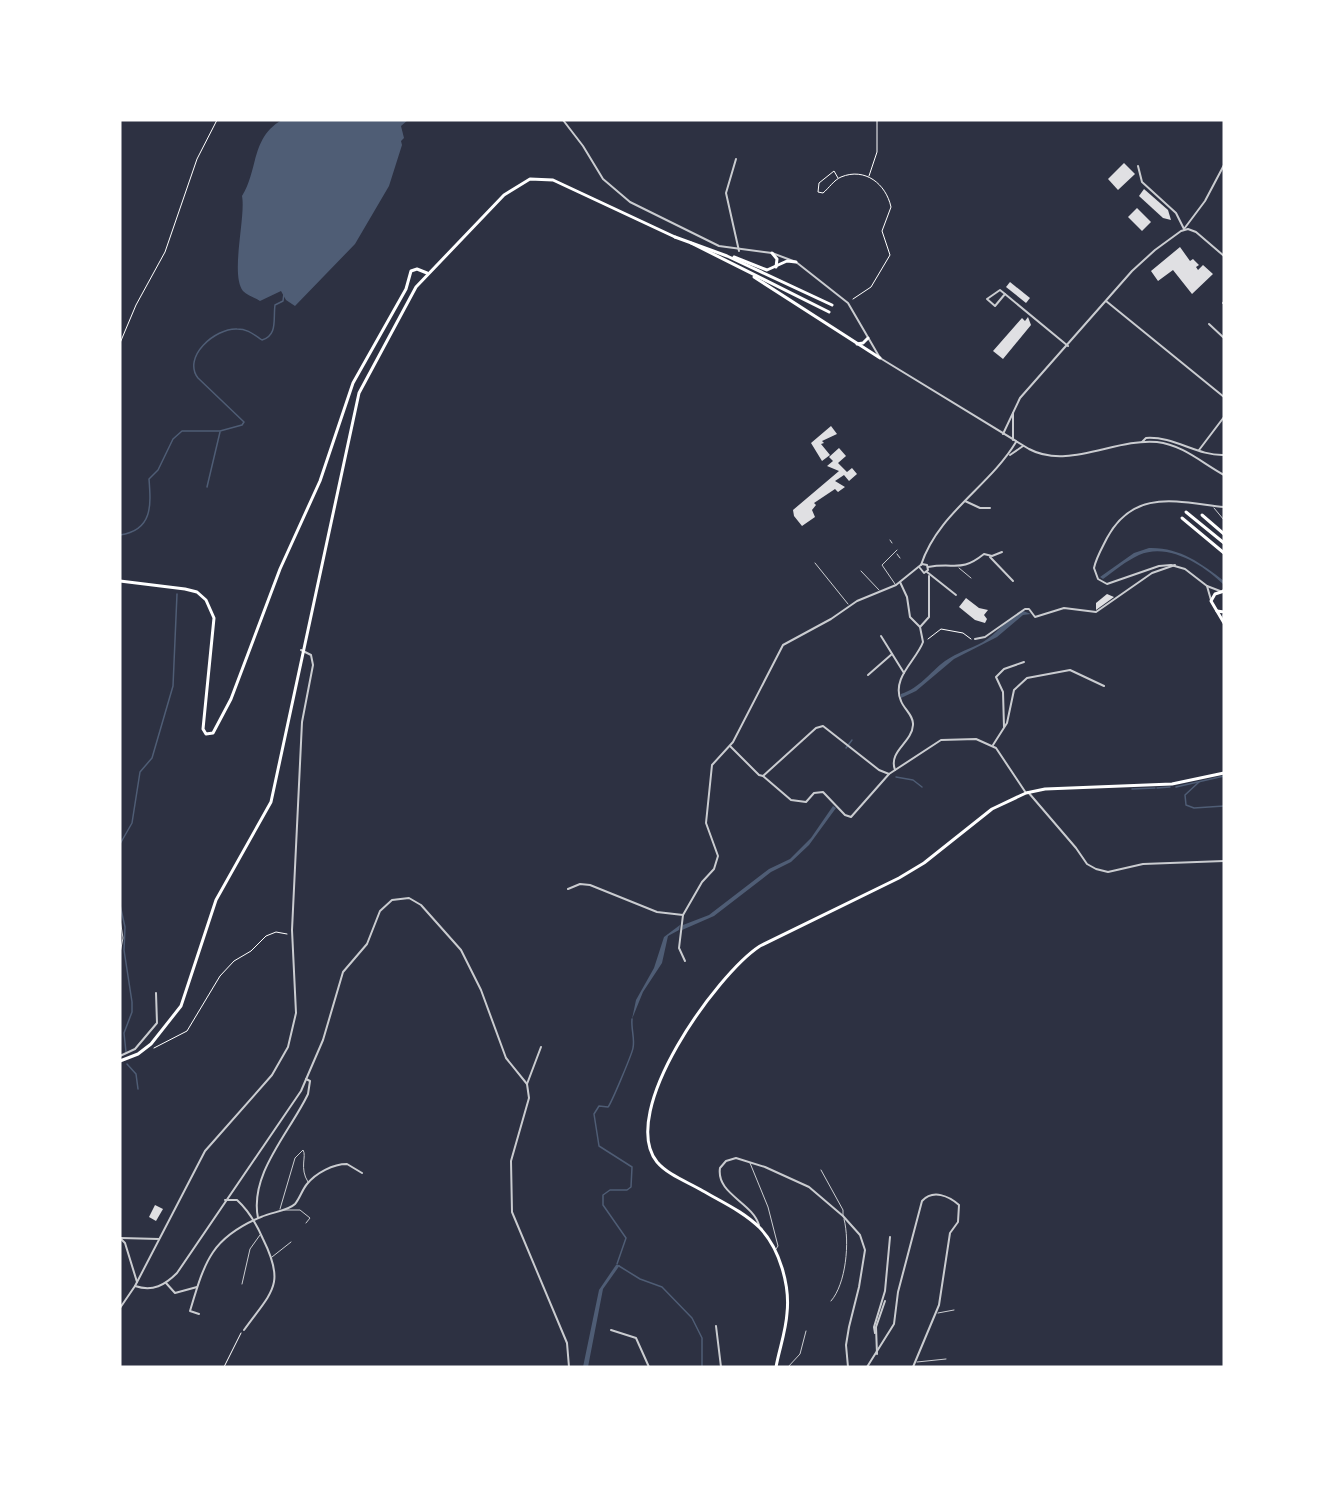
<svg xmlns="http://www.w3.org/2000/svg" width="1344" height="1487" viewBox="0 0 1344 1487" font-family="'Asap Condensed',sans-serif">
	<rect width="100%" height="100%" fill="#2d3142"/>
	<!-- water -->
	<g fill="#4f5d75">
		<path d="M282,120H408L401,126L404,138L401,141L402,145L389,186L355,244L295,306L286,300L281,291L260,301C255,298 247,295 243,291C230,275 246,217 242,196C258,171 251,137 282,120Z"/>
		<path d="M1149,548C1179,547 1201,563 1224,581V585C1204,565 1168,542 1139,555C1126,561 1114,571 1103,579L1100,577L1134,553Z"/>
		<path d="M1023,611L1031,614L1023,615L997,637L954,659L916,691L901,698V694C920,688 929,673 945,661C958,652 970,649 983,642C998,633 1007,618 1023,611Z"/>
		<polygon points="833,806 836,808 809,845 791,862 771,872 714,916 682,930 683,925 709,915 769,869 790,859 811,838"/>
		<polygon points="680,925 679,930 668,936 662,963 643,992 632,1019 636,1000 654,968 664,937"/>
		<polygon points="616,1265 620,1265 603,1289 588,1367 583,1367 599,1290"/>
	</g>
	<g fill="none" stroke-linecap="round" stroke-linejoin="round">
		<!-- stream -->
		<g stroke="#4f5d75" stroke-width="1.5">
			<polyline points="207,487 220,432"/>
			<path d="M120,535C153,530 151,505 149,479L158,470L173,439L182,431H220L242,425L244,422L198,378C182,357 215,328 237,329C248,329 253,334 262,340C278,335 273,319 275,305L283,301L284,293"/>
			<polyline points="846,748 852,740"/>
			<polyline points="896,777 913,780 922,787"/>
			<polyline points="1199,782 1185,795 1186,805 1194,808 1224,806"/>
			<polyline points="1176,787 1224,776"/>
			<polyline points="1157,788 1170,787"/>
			<polyline points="1132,789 1155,788"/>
			<polyline points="120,844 132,823 140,772 152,758 173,686 177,594"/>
			<polyline points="120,905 125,927 124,950 132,1002 132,1012 124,1033 126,1052"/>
			<polyline points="127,1064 136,1074 138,1089"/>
			<path d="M617,1264L626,1238L603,1205V1195L610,1190H627L631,1187L632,1167L599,1146L594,1114L599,1106L608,1107C611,1104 632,1054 633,1048C635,1039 631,1029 632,1019"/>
			<polyline points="619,1266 640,1279 662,1287 692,1318 702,1338 702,1367"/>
		</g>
	</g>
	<!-- building -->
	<g fill="#e0e0e3">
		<polygon points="1124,163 1135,174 1118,190 1108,179"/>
		<polygon points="1144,189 1168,210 1171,220 1163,218 1139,196"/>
		<polygon points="1137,208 1151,222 1142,231 1128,217"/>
		<polygon points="1180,247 1190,261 1193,259 1199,265 1196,267 1198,270 1203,265 1213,274 1192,294 1173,270 1158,281 1151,271"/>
		<polygon points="1010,282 1030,298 1026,303 1006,287"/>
		<polygon points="1028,317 1031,325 1003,359 993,351 1022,318 1025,321"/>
		<polygon points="831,426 837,434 822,441 824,443 821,444 830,455 822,461 811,443"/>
		<polygon points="839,448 846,456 838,463 847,472 852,468 857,474 849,481 844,475 835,481 845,487 838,492 835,489 814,503 816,505 812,510 815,517 802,526 794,516 793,510 839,471 827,466 833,461 829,457"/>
		<polygon points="1107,594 1114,597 1096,610 1096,603"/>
		<polygon points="966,598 979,608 988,610 984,615 987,619 985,623 975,620 959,607"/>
		<polygon points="155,1205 163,1209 156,1221 149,1217"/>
	</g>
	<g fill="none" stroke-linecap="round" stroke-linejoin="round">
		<!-- path -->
		<g stroke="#fff" stroke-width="1">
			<polyline points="869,176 877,152 877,120"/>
			<path d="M838,178L834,171L819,183L818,192L823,193C829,188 834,180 841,177C865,167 886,184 891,207L882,231L890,255L871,287L853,299"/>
			<polyline points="120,343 136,305 165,252 197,159 217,120"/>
			<polyline points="928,639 941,629 963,633 971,639"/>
			<polyline points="154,1048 187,1031 220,976 234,961 251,951 266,936 276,932 287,934"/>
			<polyline points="224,1367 241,1333"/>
		</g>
		<!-- service -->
		<g stroke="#caccd0" stroke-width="1">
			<polyline points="1214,508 1224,520"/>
			<polyline points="890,540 892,543"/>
			<polyline points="897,554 900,558"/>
			<polyline points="815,563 848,604"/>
			<polyline points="959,568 971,578"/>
			<polyline points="861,571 879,590"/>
			<polyline points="895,584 882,565 897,550"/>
			<polyline points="120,919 123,938 120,953"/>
			<polyline points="750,1163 768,1207 778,1246 776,1249"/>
			<polyline points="821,1170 843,1210 843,1216"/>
			<path d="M280,1209L295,1158L303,1150C307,1156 299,1168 308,1182"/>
			<polyline points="284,1210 300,1210 310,1218 306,1223"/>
			<polyline points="272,1257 291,1242"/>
			<polyline points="242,1284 250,1249 260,1235"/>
			<path d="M831,1301C846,1284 850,1242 844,1219"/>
			<polyline points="938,1313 954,1310"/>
			<polyline points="917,1362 946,1359"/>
			<polyline points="788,1367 800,1354 806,1331"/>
		</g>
		<!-- minor -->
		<g stroke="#caccd0" stroke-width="2">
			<polyline points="736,159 726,193 739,251"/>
			<polyline points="1138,166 1142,182 1176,213 1184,229"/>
			<polyline points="1184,229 1205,201 1224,165"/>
			<polygon points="1000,290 1005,294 995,306 987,299"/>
			<polyline points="1005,294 1068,346"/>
			<polyline points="1106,301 1224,397"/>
			<polyline points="1223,303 1224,302"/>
			<polyline points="1209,324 1224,338"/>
			<polyline points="1003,434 1020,398 1132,271 1155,250 1181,231 1188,229 1196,232 1224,256"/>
			<polyline points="1013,440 1013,413"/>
			<path d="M1142,442L1146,438C1174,436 1197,456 1224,455"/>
			<polyline points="1199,450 1224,417"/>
			<polyline points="1010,455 1023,446"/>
			<polyline points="965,501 980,508 990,508"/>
			<polyline points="990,557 1013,581"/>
			<path d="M921,565C938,513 989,487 1016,442"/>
			<path d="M928,567C956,562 960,573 984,554L992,556L1002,552"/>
			<polyline points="927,572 956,595"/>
			<polyline points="900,582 907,597 910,617 920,627"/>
			<polyline points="881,636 904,673"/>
			<polyline points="975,639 985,637 1025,609 1029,609 1035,617 1064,608 1096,612 1152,573 1175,565"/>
			<polyline points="868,675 892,654"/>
			<polyline points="1004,727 1003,692 996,677 1004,669 1024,662"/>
			<polyline points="993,745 1007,723 1014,690 1027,678 1070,670 1104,686"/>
			<polyline points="730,746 759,775 763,776 816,728 823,726 879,770 889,774 941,740 976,739 996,748 1026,793"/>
			<path d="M895,770C888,751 912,743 913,725C914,716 904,709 901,701C891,678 916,661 923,642L920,627L929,617V576"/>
			<polyline points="763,776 791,800 806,802 814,793 823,792 845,815 851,817 889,774"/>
			<polyline points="1028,792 1076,848 1087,864 1096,869 1108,872 1143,864 1224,861"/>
			<polyline points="568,889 580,884 590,885 657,912 683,915 702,882 714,869 718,856 706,823 712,765 733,742 783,645 831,619 857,601 896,585 922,564 927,565 928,570 924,573 920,568"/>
			<polyline points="683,915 679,948 685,961"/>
			<polyline points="120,1056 135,1049 157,1023 156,993"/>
			<polyline points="527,1084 541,1047"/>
			<path d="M225,1200H237C248,1210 257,1225 263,1239C286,1285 272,1291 244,1330"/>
			<path d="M258,1218C249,1174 290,1132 308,1094L310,1081L306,1079"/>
			<path d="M759,1225C752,1202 716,1194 720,1168L726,1161L736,1158L765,1167L809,1187L843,1216L860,1235L865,1250L859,1287L849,1327L846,1345L848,1367"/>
			<polyline points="120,1238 125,1243 137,1282"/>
			<polyline points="121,1238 159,1239"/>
			<polyline points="166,1283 175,1293 197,1287"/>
			<polyline points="120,1308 135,1286"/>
			<path d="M199,1314L190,1311C205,1261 211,1238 261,1217C272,1212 288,1211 295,1204C300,1198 302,1190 307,1184C316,1173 333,1164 347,1164L362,1173"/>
			<polyline points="716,1326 721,1367"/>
			<polyline points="611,1330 636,1338 649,1367"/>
			<polyline points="875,1333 874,1327 885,1291 890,1237"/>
			<polyline points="877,1354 876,1327 885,1301"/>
			<path d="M867,1367L894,1324L898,1292L922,1201C933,1189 949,1196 959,1205L958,1222L950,1233L939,1305L913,1367"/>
		</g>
		<!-- tertiary -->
		<g stroke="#caccd0" stroke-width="2">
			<path d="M563,120L583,146L603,179L630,202L719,246L772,253L796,262L848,303L880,358L1029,449C1068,470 1115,438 1157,442C1183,445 1202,463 1224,475"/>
			<polyline points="1207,586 1211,600"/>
			<path d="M1220,591L1207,586L1185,569L1171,565L1159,566L1107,584L1098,579L1094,568C1096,558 1102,548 1107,538C1134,488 1177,502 1224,507"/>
			<path d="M301,650L311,655L313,665L302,722L292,930L296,1013L288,1047L272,1075L205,1151L135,1286C153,1292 165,1285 177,1273L301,1091L323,1040L343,972L367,944L380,911L392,900L409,898L421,905L461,950L481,990L506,1058L527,1084L529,1098L511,1161L512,1212L567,1343L569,1367"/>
		</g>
		<!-- secondary -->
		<g stroke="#fff" stroke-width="3">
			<polyline points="120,581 185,589 197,592 206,600 214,618 203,729 206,734 213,733 231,699 280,569 320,481 353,383 406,289 411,271 417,269 427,273"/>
			<polyline points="1224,591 1215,594 1211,601 1224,623"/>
			<polyline points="1217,611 1224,612"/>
			<polyline points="1224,615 1224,620"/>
			<path d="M776,1367C779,1350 786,1331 787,1313C790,1286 780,1249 760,1228C744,1212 722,1202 703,1191C688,1182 668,1175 657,1162C617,1112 717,974 760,946L899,878L924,863L992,809L1026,793L1045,789L1172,784L1224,773"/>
		</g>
		<!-- primary -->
		<polyline stroke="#fff" stroke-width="3" points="120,1061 138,1054 151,1044 181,1006 216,900 271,802 359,393 416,287 504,195 530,179 553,180 675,237"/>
		<!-- trunk -->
		<g stroke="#fff" stroke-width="3">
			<polyline points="675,237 727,256 832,305"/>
			<polyline points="691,243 829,312"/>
			<polyline points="772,253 777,259 776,267"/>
			<polyline points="734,257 767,270 787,261 796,262"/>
			<polyline points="754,277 880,358"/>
			<polyline points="857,344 863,343 868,338"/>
			<polyline points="1186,512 1224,543"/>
			<polyline points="1202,515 1224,534"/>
			<polyline points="1182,518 1224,553"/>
			<polyline points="1223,591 1224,591"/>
		</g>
	</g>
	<!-- border -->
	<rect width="1344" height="1487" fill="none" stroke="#ffffff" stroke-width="243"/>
</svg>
